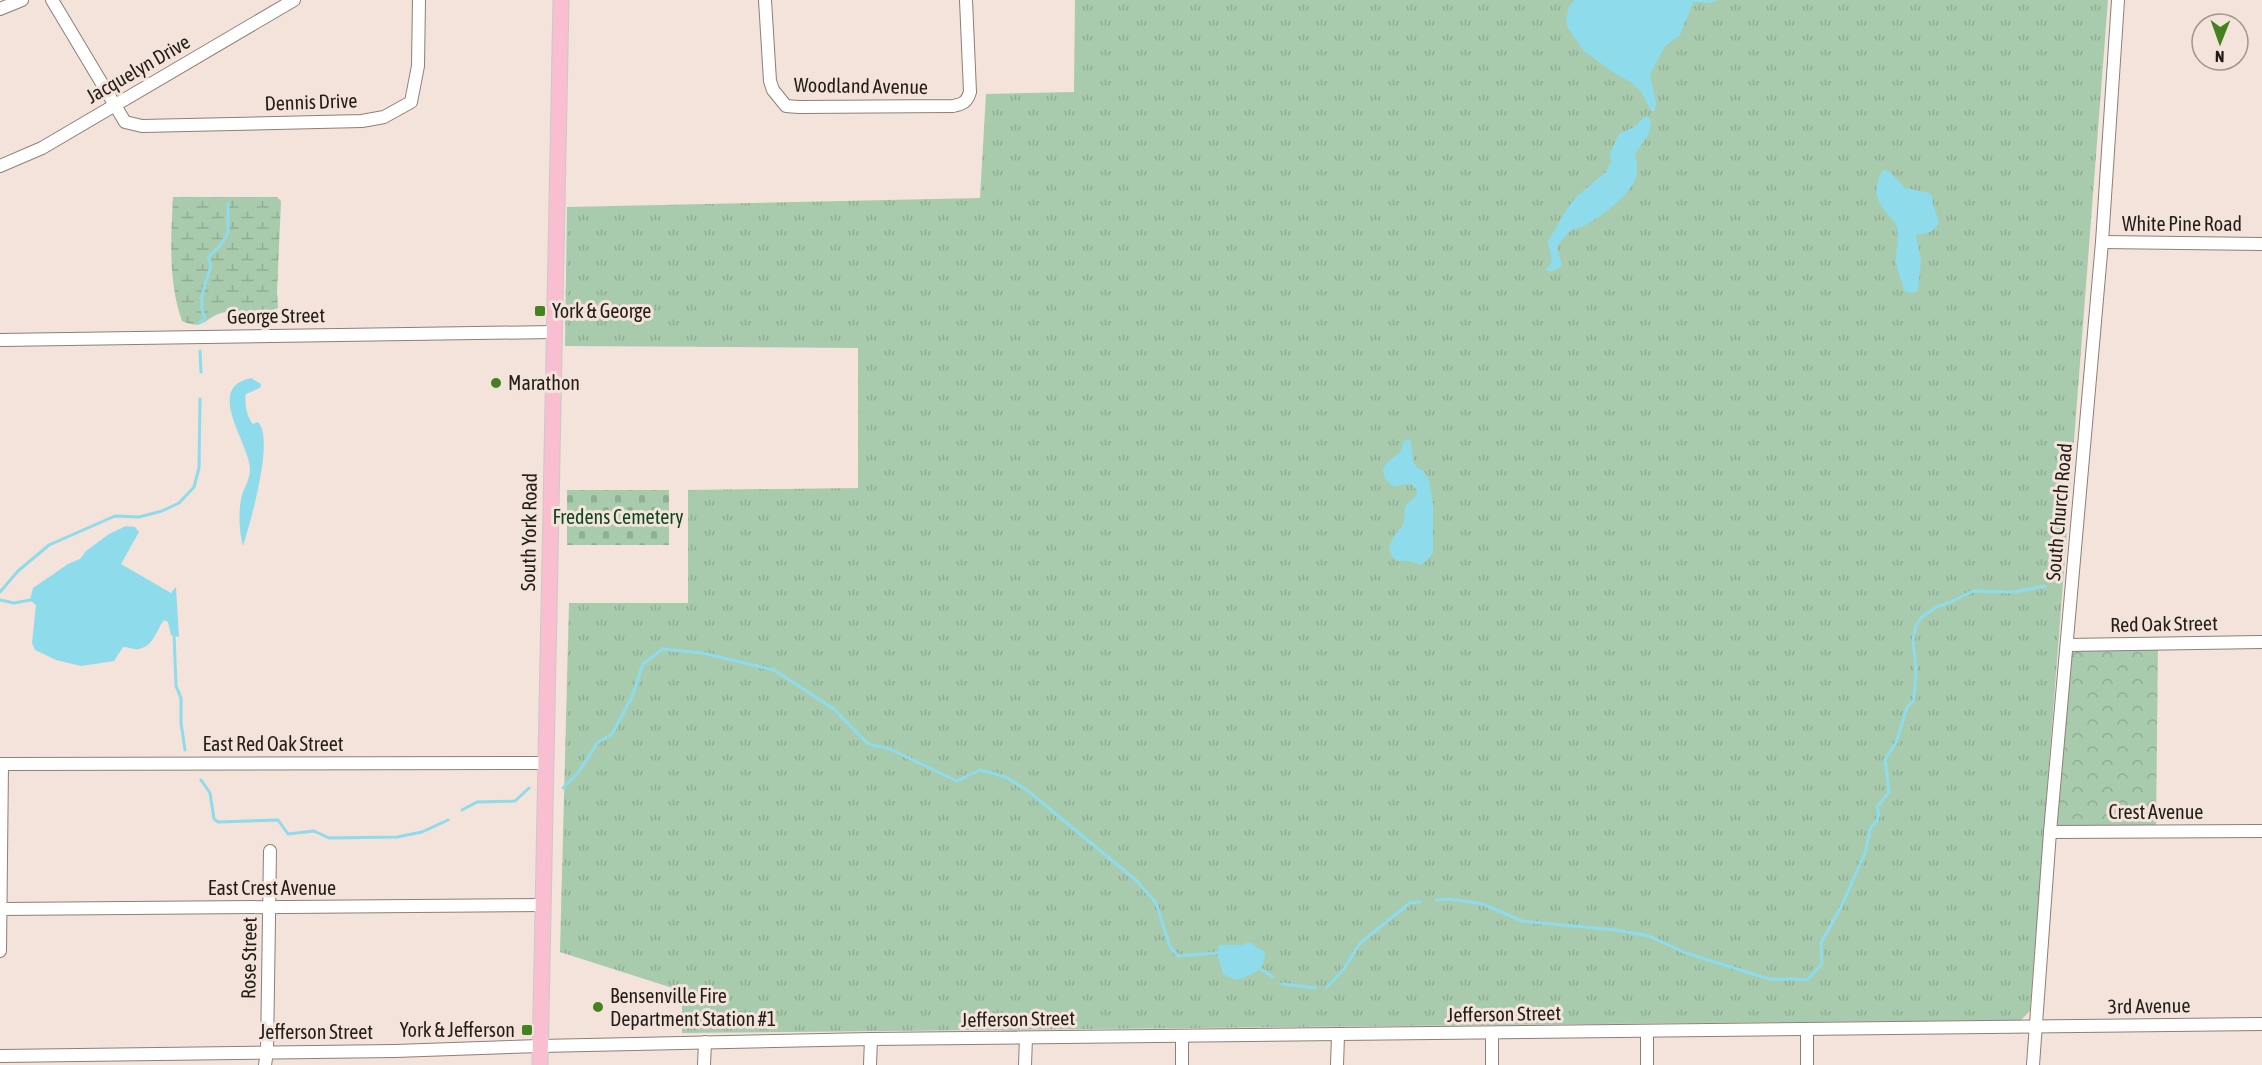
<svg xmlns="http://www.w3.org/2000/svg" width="2262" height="1065" viewBox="0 0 2262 1065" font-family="'Asap Condensed',sans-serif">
	<defs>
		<pattern id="grass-tufts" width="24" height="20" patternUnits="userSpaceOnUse" patternTransform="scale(1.5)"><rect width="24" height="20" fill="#a8cbae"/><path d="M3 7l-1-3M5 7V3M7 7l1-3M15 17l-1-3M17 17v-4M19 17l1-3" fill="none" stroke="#90ae95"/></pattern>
		<pattern id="wetland-marsh" width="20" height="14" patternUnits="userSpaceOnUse" patternTransform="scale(1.5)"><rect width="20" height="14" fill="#a8cbae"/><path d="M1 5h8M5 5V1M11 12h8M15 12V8" fill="none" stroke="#90ae95"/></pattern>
		<pattern id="cemetery-stones" width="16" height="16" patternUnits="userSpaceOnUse" patternTransform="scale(1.5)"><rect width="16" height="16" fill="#a8cbae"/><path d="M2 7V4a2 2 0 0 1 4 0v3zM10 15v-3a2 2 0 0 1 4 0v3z" fill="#90ae95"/></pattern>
		<pattern id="park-crowns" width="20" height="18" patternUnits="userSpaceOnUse" patternTransform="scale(1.5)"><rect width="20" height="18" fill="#a8cbae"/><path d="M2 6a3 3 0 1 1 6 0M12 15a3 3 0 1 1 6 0" fill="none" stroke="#90ae95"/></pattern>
	</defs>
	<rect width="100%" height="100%" fill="#f3e3da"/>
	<!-- grass -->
	<polygon fill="url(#grass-tufts)" points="1075,0 2108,0 2030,1011 2021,1020 682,1033 682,991 560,952 569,603 688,603 688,490 858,488 858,348 565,346 567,207 980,198 986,94 1074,92"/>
	<!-- wetland -->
	<path fill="url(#wetland-marsh)" d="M173,197H277L281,201L277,292L278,308C260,317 241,308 221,313C204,318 205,331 182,321C168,281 171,239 173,197Z"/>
	<!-- cemetery -->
	<rect fill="url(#cemetery-stones)" x="567" y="490" width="102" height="55"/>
	<!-- park -->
	<polygon fill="url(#park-crowns)" points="2158,640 2156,829 2053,830 2070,642"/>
	<!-- water -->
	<g fill="#8edbec">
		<path d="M1575,0H1718C1709,6 1701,0 1693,3L1680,35L1665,46L1650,75L1656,102L1655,111H1651L1642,93L1631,82L1617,75L1584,51L1568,28L1566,21L1569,6Z"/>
		<path d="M1644,117H1648L1651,121L1649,134L1635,154C1637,162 1638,169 1636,177C1631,196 1589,228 1571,230L1557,246L1562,266L1552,272L1545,270L1552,262L1548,241L1567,209L1577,196L1606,172L1611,162L1610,153L1619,134L1636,126Z"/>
		<path d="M1883,170L1890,172L1905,188L1929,193L1933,198C1932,207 1937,213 1939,222C1933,233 1928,233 1916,235L1921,260L1918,290L1915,293L1905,292C1903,284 1896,268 1896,261C1896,250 1899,239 1897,228C1896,222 1893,221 1890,217C1875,200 1872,190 1883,170Z"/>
		<path d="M251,378L261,384L260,388L246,394C244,402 247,418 253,424L258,422C275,439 250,523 243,546C239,531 238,510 242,495C245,486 250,479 250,469C249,442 204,388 251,378Z"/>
		<path d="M1408,440L1411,441L1413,462L1418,468L1424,471L1429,480L1433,504V553L1422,565L1408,561H1397C1377,545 1403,531 1404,521C1405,517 1404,511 1405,506L1416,496L1417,491L1413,485L1406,484L1394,487L1385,479L1383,471C1388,454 1402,460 1403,441Z"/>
		<path d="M126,526L135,527L139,532L121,564L171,593L176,587L179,637L171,635L168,622L164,620C156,630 154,647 138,649C134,650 128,647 123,647L114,661L81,666L56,660L35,650L32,643L36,605L30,600L33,588L68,564L80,559L86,551L109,534Z"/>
		<path d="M1249,942L1265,952C1265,972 1252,975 1236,980L1223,974L1217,953L1219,945H1242Z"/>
	</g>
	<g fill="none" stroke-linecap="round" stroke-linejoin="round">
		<!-- stream -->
		<g stroke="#8edbec" stroke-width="3">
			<path d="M199,323L205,319C197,301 205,284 211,267L208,257L219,247L228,233V203"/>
			<polyline points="200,351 201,372"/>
			<polyline points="0,592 18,571 49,545 115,516 139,517 162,511 179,503 194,487 199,468 200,399"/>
			<polyline points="0,600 14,603 31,600"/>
			<polyline points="174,633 176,686 181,698 181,723 185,750"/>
			<polyline points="201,780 210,793 214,819 218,822 278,820 288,834 314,831 329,838 397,837 422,832 448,820"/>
			<polyline points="563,788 578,773 598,742 612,734 632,697 643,664 663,649 702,653 774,670 834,709 868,744 890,749 957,781 980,770 1006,777 1028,791 1137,881 1156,903 1170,947 1178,956 1217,953"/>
			<polyline points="462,810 477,802 515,801 529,788"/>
			<path d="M1436,900L1449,899L1483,904L1522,921L1616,930L1649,936L1686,953L1769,979C1783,980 1793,978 1807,980L1822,964L1821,943L1842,905L1865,853L1871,827L1876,823L1879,814L1877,807L1889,792L1885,759L1896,743L1907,707L1914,700L1916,668L1913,641L1916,626L1921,618L1936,607L1949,603L1973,591L2014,592L2045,586"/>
			<polyline points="1261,969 1273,977"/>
			<polyline points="1282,984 1316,988"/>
			<polyline points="1327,987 1344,969 1360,943 1410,903 1420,902"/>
		</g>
		<!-- minor casing -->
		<g stroke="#8d7f77" stroke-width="14">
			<g id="minor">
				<polyline points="52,0 125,122 142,126 362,121 384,117 411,102 418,66 419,0"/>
				<path d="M765,0L770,81L773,90L786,106L799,107L953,106C963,104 967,102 970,92L966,0"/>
				<polyline points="0,9 22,0"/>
				<polyline points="0,166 42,148 294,0"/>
				<polyline points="2102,242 2262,244"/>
				<polyline points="0,340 553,332"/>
				<polyline points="2067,645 2262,642"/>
				<polyline points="0,764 546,763"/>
				<polyline points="2050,832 2262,831"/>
				<polyline points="0,909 544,905"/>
				<polyline points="0,951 2,764"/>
				<polyline points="1807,1030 1807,1065"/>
				<polyline points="0,1056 395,1051 540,1046 871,1039 2262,1024"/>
				<polyline points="265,1065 267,1052 270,851"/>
				<polyline points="704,1065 705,1042"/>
				<polyline points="870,1065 871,1039"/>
				<polyline points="1025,1065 1026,1038"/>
				<polyline points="1182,1065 1182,1037"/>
				<polyline points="1337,1065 1338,1036"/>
				<polyline points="1492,1065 1492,1033"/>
				<polyline points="1647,1065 1647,1032"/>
				<polyline points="2033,1065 2050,832 2102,242 2118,0"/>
			</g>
		</g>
		<!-- major casing -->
		<g stroke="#cac9c8" stroke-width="17">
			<polyline id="major" points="540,1065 561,0"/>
		</g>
		<!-- minor -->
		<use href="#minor" stroke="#fff" stroke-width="12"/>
		<!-- major -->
		<use href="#major" stroke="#f9bfd0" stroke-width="15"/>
	</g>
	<!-- markers -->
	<g fill="#448220" stroke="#f3e3da" stroke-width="2">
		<rect x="534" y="305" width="12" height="12" rx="3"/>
		<circle cx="496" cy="383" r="6"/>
		<circle cx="598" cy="1007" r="6"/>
		<rect x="521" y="1024" width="12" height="12" rx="3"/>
	</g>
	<g text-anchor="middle" stroke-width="6" stroke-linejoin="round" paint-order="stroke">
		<!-- street labels -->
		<g font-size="20" fill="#231d1a" stroke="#f3e3da">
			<text transform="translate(138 69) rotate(-30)" y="7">Jacquelyn Drive</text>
			<text transform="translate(861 86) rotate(1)" y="7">Woodland Avenue</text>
			<text transform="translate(311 102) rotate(-2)" y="7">Dennis Drive</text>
			<text x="2182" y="231">White Pine Road</text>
			<text transform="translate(276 316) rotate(-1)" y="7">George Street</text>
			<text transform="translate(2059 512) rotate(-85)" y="7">South Church Road</text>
			<text transform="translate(529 532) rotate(-89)" y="7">South York Road</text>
			<text transform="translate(2164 624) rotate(-1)" y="7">Red Oak Street</text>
			<text x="273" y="751">East Red Oak Street</text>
			<text x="2156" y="819">Crest Avenue</text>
			<text x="272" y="895">East Crest Avenue</text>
			<text transform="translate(249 958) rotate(-89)" y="7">Rose Street</text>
			<text transform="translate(2149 1006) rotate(-1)" y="7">3rd Avenue</text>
			<text transform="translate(1504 1014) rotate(-1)" y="7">Jefferson Street</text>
			<text transform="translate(1018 1019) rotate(-1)" y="7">Jefferson Street</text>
			<text x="316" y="1039">Jefferson Street</text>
		</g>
		<!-- poi labels -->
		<g font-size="20" fill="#231d1a" stroke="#f3e3da" text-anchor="start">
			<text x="552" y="318">York &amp; George</text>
			<text x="508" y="390">Marathon</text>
			<text x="610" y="1003">Bensenville Fire<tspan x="610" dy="23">Department Station #1</tspan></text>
			<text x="515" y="1037" text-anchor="end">York &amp; Jefferson</text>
		</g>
		<!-- park labels -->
		<g font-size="20" fill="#0b4720" stroke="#f3e3da">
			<text x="618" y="524">Fredens Cemetery</text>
		</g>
	</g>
	<!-- north arrow -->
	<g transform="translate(2220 42) rotate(181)"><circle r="28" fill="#f3e3da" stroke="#a0948d" stroke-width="1.5"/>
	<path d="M0-4.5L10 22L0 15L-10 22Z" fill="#448220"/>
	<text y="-9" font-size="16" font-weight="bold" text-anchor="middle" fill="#231d1a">N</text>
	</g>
</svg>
